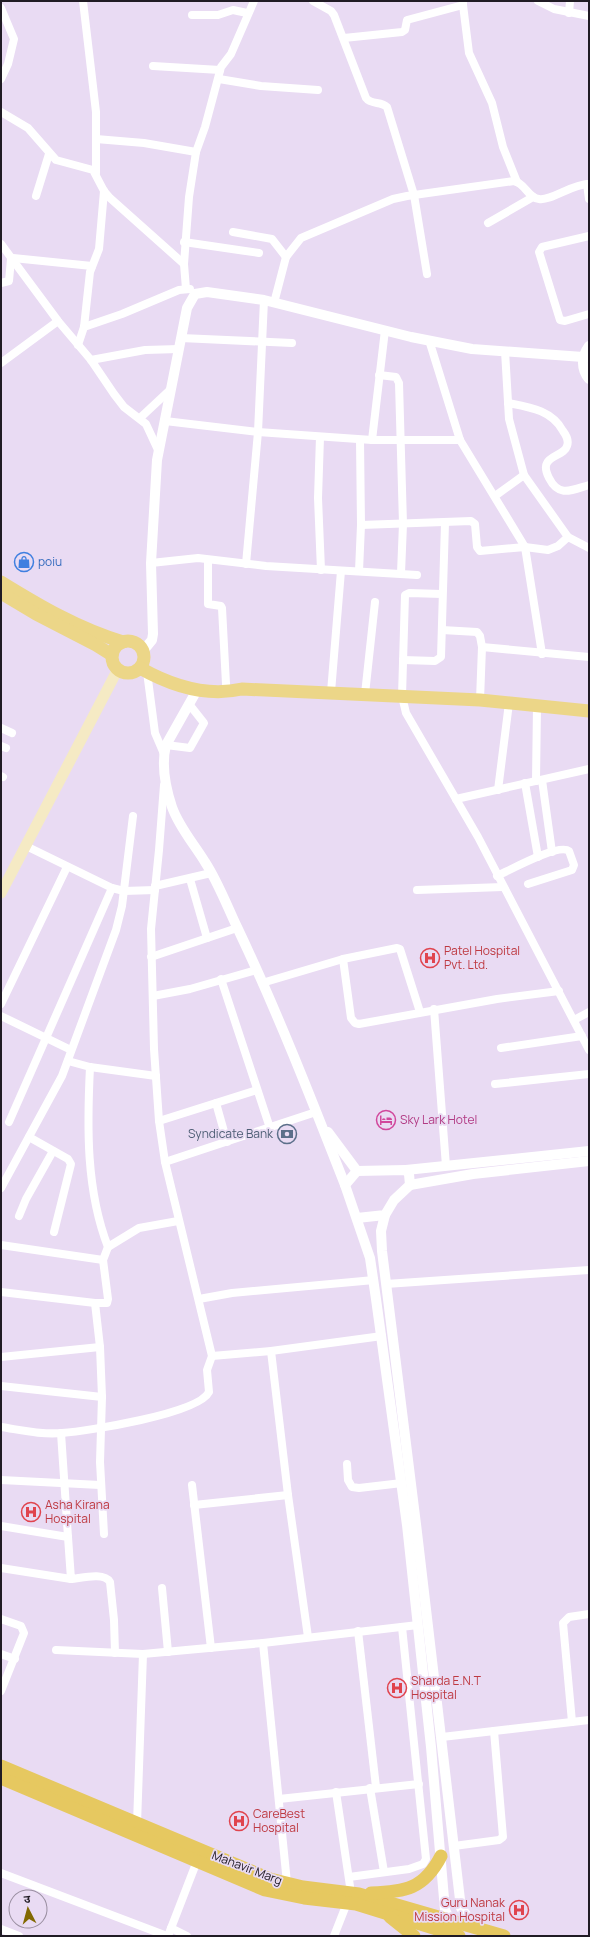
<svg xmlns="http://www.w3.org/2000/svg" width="590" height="1937" viewBox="0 0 590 1937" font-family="Manrope,'Noto Sans Devanagari',sans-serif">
	<rect width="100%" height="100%" fill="#e9dbf3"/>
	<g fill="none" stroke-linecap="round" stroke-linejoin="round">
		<!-- minor -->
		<g stroke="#fff" stroke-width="8">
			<polyline points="83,1 96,112 96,173"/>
			<path d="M313,1L331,11L334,15L366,98C371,105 381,101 387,107L414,195L427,274"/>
			<polyline points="538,1 554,9 589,16"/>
			<polyline points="463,5 469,53 492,103 503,147 517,182"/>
			<polyline points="1,8 14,39 8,64 1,79"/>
			<polyline points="569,13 570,1"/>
			<polyline points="192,15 218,15 233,10 247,13"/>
			<polyline points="344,38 402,32 405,30 407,20 463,5 463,1"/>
			<polyline points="153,66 220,70"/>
			<polyline points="219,79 261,86 318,90"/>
			<polyline points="1,112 28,128 56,160 93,170 104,191 110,198 184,264 186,289"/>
			<polyline points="96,139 144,143 196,152"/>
			<polyline points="587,184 589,199"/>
			<polyline points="36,196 49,154"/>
			<polyline points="488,223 533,197"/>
			<polyline points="233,232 272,239 286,257"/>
			<polyline points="589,236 542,247 539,252 560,320 565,321 589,314"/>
			<polyline points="184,242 259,253"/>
			<polyline points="1,244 58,321 91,360 114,394 124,407 146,424 159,452"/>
			<polyline points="184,264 189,197 196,152 205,127 221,67 231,54 254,1"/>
			<polyline points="1,283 9,281 11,259 13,258 92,266"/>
			<path d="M274,303L286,257L301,238L393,199L407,196L514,181C525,183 528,198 539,199C552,201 571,184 589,184"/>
			<polyline points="84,327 122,314 179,290 190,289"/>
			<polyline points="181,338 292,343"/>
			<polyline points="429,340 460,440 525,547 542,654"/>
			<polyline points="78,345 84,327 90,272 99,249 104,191"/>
			<polyline points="505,351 509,419 524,475"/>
			<polyline points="91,360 145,350 179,349"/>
			<polyline points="1,363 58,321"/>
			<polyline points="379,375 396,377 399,383 403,524 401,573"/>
			<path d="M508,403C529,407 552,410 563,431C566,435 569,441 567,446C565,454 550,456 547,463C544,468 547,474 549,478C559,498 572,490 589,485"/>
			<polyline points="140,418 170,390"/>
			<polyline points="165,421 258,432 372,440 460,440"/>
			<polyline points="320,437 318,498 321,570"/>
			<polyline points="360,440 361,525 471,521 475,524 477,547 480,551 525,547 548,550 558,546 568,537 589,548"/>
			<polyline points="372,440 385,330"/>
			<polyline points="495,496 524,475 568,537"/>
			<polyline points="208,560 208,604 221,606 222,608 226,684"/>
			<polyline points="151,563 198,558 266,566 417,575"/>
			<polyline points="246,564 258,432 264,300"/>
			<polyline points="359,571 361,525"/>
			<polyline points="442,594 409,593 405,595 402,696 406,713 478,837 589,1050"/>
			<polyline points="442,630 477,632 480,636 482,647"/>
			<polyline points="403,660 435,661 441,657 445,523"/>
			<polyline points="147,672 155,733 164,754"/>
			<polyline points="331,692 341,571"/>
			<polyline points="365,694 375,602"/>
			<polyline points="480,700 482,647 589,657"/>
			<polyline points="1,728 12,733"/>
			<polyline points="166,745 190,748 204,723 189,704"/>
			<polyline points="1,746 6,748"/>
			<polyline points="1,776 3,777"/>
			<polyline points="542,780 552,852"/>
			<polyline points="536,781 537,706"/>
			<polyline points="525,783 538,857"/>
			<polyline points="498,790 509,703"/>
			<polyline points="456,799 589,769"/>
			<polyline points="26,846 112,888 124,891 155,890"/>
			<path d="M497,876C510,870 559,843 569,851L574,865L572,870L528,884"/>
			<polyline points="190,879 207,938"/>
			<polyline points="155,886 211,873"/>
			<polyline points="417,890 503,887"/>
			<polyline points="151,957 237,928"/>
			<polyline points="343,959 351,1018 355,1023 359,1024 497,999 559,991"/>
			<polyline points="221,979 270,1128"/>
			<polyline points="262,983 343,959 397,948 400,949 420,1012"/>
			<polyline points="153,996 190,989 256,970"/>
			<polyline points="1,1004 67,867"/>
			<polyline points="434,1009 446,1166"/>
			<polyline points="1,1016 71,1050"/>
			<polyline points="574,1020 589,1012"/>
			<polyline points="501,1048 582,1036"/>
			<polyline points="68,1061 90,1067 156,1076"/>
			<path d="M90,1067C87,1127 86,1190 108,1247L139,1228L178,1221"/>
			<polyline points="495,1084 589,1074"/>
			<polyline points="216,1103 227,1142"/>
			<polyline points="159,1121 257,1090"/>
			<polyline points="9,1122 112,888"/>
			<polyline points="29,1137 68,1159 71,1164 54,1232"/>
			<polyline points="165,1162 316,1112"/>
			<polyline points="1,1188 62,1076 116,930 122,906 133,816"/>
			<polyline points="19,1216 26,1199 53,1151"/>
			<polyline points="1,1245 103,1260"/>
			<polyline points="386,1284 589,1270"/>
			<polyline points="1,1292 95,1303 107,1303 108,1299 103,1260 108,1247"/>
			<polyline points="199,1299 232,1293 374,1280"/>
			<polyline points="95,1303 100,1347 102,1397 100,1462 104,1534"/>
			<polyline points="271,1351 288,1495 308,1637"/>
			<polyline points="212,1356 271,1351 382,1336"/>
			<polyline points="1,1357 100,1347"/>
			<polyline points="1,1386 102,1397"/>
			<path d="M1,1427C21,1430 42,1435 62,1433C87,1431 198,1414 209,1392L207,1370L212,1356L165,1162L159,1121L154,1049L151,929L159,850L164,785"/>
			<polyline points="61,1433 68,1537"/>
			<polyline points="347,1464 348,1480 352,1487 359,1488 402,1483"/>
			<polyline points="1,1480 100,1485"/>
			<polyline points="192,1485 211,1648"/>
			<polyline points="194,1505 288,1495"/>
			<path d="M1,1526L68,1537L71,1579C82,1578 104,1572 110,1582L114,1620L115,1653"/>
			<polyline points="1,1568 71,1579"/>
			<polyline points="162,1588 168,1652"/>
			<polyline points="1,1619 21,1626 24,1633 1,1691"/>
			<polyline points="358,1631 376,1787"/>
			<polyline points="263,1643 287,1883"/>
			<polyline points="56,1650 143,1654 263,1643 418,1625"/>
			<polyline points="1,1654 15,1659"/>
			<polyline points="572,1722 563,1623 569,1617 589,1614"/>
			<polyline points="442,1737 589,1720"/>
			<polyline points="370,1788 384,1872"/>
			<polyline points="336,1792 351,1893"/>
			<polyline points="279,1799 419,1784"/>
			<polyline points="137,1824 143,1654"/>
			<polyline points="454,1846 499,1840 503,1837 494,1731"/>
			<polyline points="1,1873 167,1936"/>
			<polyline points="349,1877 409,1869 423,1864 426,1859 402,1627"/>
			<polyline points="171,1928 187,1936"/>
			<polyline points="1,1929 19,1936"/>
			<polyline points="168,1936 197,1861"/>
			<polyline points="334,1936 347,1903"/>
		</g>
		<!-- tertiary -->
		<g stroke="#fff" stroke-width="10">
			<path d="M589,346C581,357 581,369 589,379"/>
			<polyline points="143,651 152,640 153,634 151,563 157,460 187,308 195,294 207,292 264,300 411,337 472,349 583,357"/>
			<path d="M197,690L166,745C161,765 166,789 172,807C179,827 194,844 205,862C218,882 227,906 237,927C277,1011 311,1098 345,1185"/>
			<polyline points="328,1132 357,1171"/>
			<polyline points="406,1170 589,1151"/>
			<polyline points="410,1185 473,1174 589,1161"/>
			<polyline points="385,1215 381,1231 382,1251 416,1524 461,1908 478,1930"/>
			<polyline points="357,1218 385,1215 394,1200 410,1185 409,1174 406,1170 357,1171 345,1185 370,1258 376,1299 407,1525 431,1747 445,1910 452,1924"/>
		</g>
		<!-- secondary -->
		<polyline stroke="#f5eac4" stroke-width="11" points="1,893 118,669"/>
		<!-- primary -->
		<g stroke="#ecd688" stroke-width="13">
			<path d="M1,582C40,606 79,629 123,642"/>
			<polyline points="1,593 36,614 96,645 112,655"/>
			<circle cx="128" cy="657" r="16"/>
			<path d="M140,668C170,685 207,697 242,689L480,700L589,711"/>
		</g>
		<!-- trunk -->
		<g stroke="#e6c860" stroke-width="13">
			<polyline points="1,1766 270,1879 303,1887 359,1894 504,1936"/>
			<polyline points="1,1778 265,1890 304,1898 356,1904 459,1936"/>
			<path d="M371,1893C405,1892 424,1889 441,1856"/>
			<polyline points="390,1917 414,1936"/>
		</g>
	</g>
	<!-- icons -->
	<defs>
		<g id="shop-ring" transform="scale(1)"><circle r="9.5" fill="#e9dbf3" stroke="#3f7fe0" stroke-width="1.5"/><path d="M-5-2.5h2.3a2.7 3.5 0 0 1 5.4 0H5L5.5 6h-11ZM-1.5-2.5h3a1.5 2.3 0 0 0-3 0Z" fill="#3f7fe0"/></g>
		<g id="hospital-ring" transform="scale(1)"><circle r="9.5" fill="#e9dbf3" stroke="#e0444e" stroke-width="1.5"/><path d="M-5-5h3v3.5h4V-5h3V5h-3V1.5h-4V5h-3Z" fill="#e0444e"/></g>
		<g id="hotel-ring" transform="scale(1)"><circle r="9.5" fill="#e9dbf3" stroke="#d1479c" stroke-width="1.5"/><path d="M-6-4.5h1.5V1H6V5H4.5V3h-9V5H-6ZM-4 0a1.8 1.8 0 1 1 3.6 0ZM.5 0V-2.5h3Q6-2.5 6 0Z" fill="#d1479c"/></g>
		<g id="bank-ring" transform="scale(1)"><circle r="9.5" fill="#e9dbf3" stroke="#5c6f8a" stroke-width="1.5"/><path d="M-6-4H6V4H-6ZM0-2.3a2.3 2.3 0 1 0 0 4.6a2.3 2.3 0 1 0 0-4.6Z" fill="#5c6f8a"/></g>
	</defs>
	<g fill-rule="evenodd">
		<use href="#shop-ring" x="24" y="562"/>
		<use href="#hospital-ring" x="430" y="958"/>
		<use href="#hotel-ring" x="386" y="1120"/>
		<use href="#bank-ring" x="287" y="1134"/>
		<use href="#hospital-ring" x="31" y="1512"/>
		<use href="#hospital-ring" x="397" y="1688"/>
		<use href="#hospital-ring" x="239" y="1821"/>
		<use href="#hospital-ring" x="519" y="1910"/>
	</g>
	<g text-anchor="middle" stroke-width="3.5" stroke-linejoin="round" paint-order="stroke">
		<!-- shop labels -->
		<g font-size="12" fill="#366cbe" stroke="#e9dbf3" text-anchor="start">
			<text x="38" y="566">poiu</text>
		</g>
		<!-- health labels -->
		<g font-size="12" fill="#be3a42" stroke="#e9dbf3" text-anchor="start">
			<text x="444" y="955">Patel Hospital<tspan x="444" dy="14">Pvt. Ltd.</tspan></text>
			<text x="45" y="1509">Asha Kirana<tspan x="45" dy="14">Hospital</tspan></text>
			<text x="411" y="1685">Sharda E.N.T<tspan x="411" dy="14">Hospital</tspan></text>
			<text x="253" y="1818">CareBest<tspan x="253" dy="14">Hospital</tspan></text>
			<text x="505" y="1907" text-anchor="end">Guru Nanak<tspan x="505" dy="14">Mission Hospital</tspan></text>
		</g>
		<!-- hotel labels -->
		<g font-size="12" fill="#b23c85" stroke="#e9dbf3" text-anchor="start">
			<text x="400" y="1124">Sky Lark Hotel</text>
		</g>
		<!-- service labels -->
		<g font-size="12" fill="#4e5e75" stroke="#e9dbf3" text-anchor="end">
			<text x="273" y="1138">Syndicate Bank</text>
		</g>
		<!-- street labels -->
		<g font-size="12" fill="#201b24" stroke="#e9dbf3">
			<text transform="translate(247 1868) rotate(21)" y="4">Mahavir Marg</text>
		</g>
	</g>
	<!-- border -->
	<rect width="590" height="1937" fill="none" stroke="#201b24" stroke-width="4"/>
	<!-- north arrow -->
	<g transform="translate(28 1909) rotate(354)"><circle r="19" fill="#e9dbf3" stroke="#998ea0"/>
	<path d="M0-3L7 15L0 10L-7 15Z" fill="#826902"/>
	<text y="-6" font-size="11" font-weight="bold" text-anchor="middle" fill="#201b24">उ</text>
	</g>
</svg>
